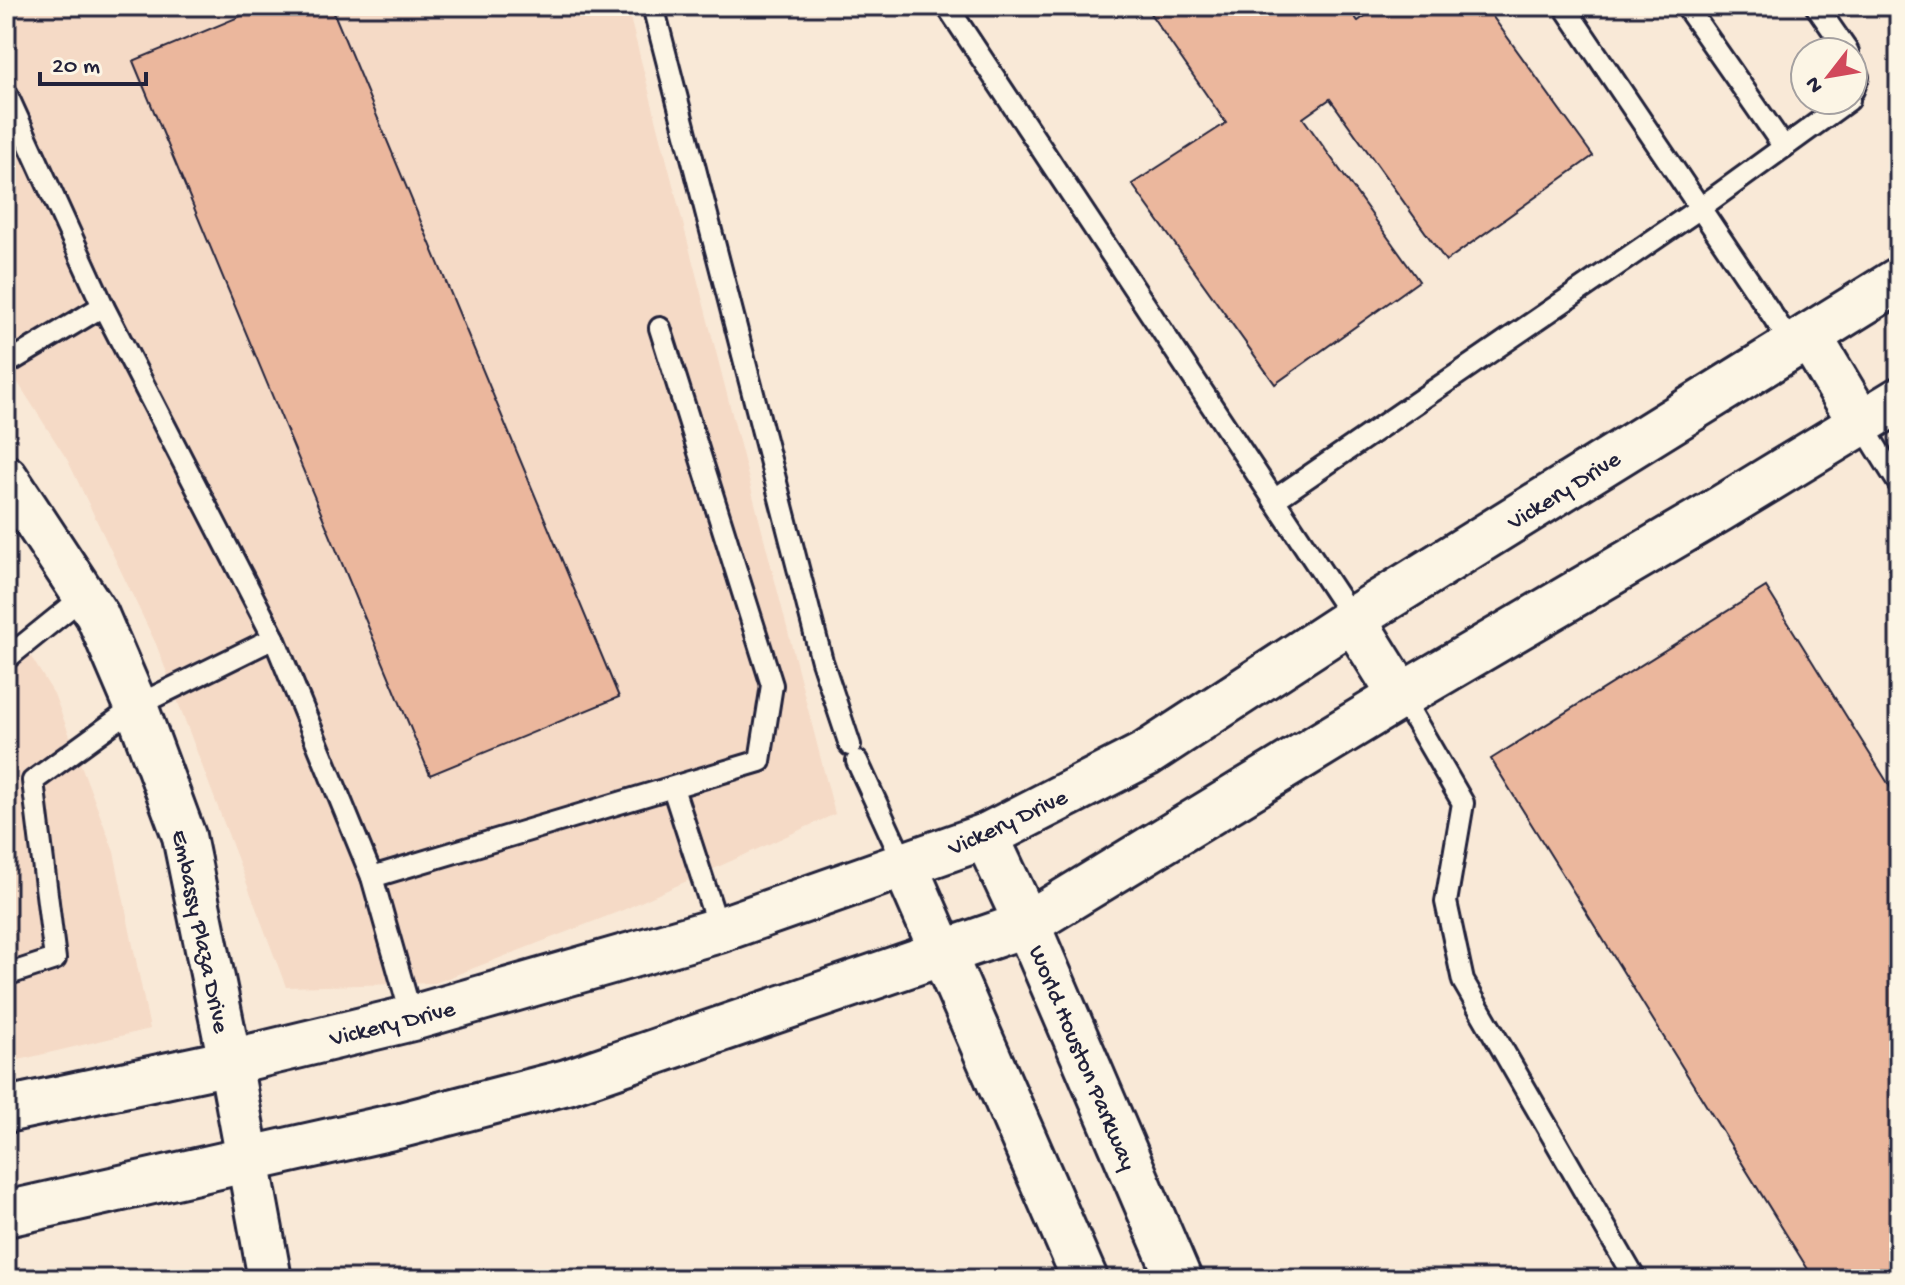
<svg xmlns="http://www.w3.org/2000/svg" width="1905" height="1285" viewBox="0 0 1905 1285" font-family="'Gochi Hand',sans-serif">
	<rect width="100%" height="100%" fill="#f9e9d7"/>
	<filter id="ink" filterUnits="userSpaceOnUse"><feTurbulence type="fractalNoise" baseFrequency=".0125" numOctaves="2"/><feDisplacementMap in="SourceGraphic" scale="16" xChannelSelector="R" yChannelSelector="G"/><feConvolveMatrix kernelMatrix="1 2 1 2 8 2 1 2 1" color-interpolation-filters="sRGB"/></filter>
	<g filter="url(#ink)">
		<!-- built -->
		<g fill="#f5dac6">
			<polygon points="6,6 627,6 835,814 623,910 435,983 286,987 156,644 68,461 6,364"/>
			<polygon points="6,616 54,694 114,852 150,1029 6,1063"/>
		</g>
		<!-- building -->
		<g fill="#ebb79d" stroke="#22223b" stroke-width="2">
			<polygon points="265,6 331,6 619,697 430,775 133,61"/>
			<polygon points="1145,6 1347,6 1358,21 1379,6 1485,6 1593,156 1446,261 1330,99 1303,118 1419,281 1275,384 1132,184 1226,123"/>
			<polygon points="1766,587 1899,801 1899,1279 1814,1279 1491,759"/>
		</g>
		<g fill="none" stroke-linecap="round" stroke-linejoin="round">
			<!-- lane casing -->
			<g stroke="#22223b" stroke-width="26">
				<g id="lane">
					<polyline points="653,6 822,661 850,745"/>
					<polyline points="947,6 1353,619"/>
					<polyline points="1564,6 1793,346"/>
					<polyline points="1686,6 1784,147"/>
					<polyline points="1816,6 1848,52"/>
					<polyline points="1853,65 1858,77 1853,90"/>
					<polyline points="6,93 103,306 274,638 372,877 412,1018"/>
					<polyline points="6,364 103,306"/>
					<polyline points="1861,423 1899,484"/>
					<polyline points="1274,500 1700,208 1849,100"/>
					<polyline points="6,659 84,596"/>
					<polyline points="1401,696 1463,803 1446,902 1463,981 1635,1279"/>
					<polyline points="857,761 905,866"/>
					<polyline points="673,788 719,930"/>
					<polyline points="372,877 760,761 772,685 660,328"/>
					<polyline points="6,975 55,959 33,781 136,706 274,638"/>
				</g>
			</g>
			<!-- street casing -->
			<g stroke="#22223b" stroke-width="48">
				<polyline id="street" points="6,477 97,615 136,706 184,836 230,1062 270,1279"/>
			</g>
			<!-- secondary casing -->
			<g stroke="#22223b" stroke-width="50">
				<g id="secondary">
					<polyline points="1809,336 1861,423"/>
					<polyline points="1353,619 1401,696"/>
					<polyline points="986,836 1027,924 1179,1279"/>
					<polyline points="905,866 1085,1279"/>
					<polyline points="6,1110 230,1062 412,1018 719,930 986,836 1146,754 1353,619 1899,280"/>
					<polyline points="6,1214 401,1125 567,1082 1027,924 1401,696 1720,509 1899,400"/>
				</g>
			</g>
			<!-- lane -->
			<use href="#lane" stroke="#fcf5e5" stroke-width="20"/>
			<!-- street -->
			<use href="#street" stroke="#fcf5e5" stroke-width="42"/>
			<!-- secondary -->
			<use href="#secondary" stroke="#fcf5e5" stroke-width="44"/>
		</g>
	</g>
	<g text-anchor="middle" stroke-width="7" stroke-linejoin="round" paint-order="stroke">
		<!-- street labels -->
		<g font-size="24" fill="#22223b" stroke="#fcf5e5">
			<text transform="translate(1563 489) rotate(-32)" y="8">Vickery Drive</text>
			<text transform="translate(1007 821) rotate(-25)" y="8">Vickery Drive</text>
			<text transform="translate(202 931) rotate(78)" y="8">Embassy Plaza Drive</text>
			<text transform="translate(392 1022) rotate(-14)" y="8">Vickery Drive</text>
			<text transform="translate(1084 1057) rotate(67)" y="8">World Houston Parkway</text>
		</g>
	</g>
	<!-- margin -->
	<rect width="1905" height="1285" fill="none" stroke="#fcf5e5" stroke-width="32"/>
	<rect x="16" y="16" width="1873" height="1253" fill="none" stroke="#22223b" stroke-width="3" filter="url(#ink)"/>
	<!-- north arrow -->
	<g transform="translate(1829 76) rotate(239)"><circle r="38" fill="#fcf5e5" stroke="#a5a1a1" stroke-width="2"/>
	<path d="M0-6L14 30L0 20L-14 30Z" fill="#d1495b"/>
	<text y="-12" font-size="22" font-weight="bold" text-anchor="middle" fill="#22223b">N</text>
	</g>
	<!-- scale -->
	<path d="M40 72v12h106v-12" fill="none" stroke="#22223b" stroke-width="4"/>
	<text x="52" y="72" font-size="24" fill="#22223b" stroke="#fcf5e5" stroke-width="6" paint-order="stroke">20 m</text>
</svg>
